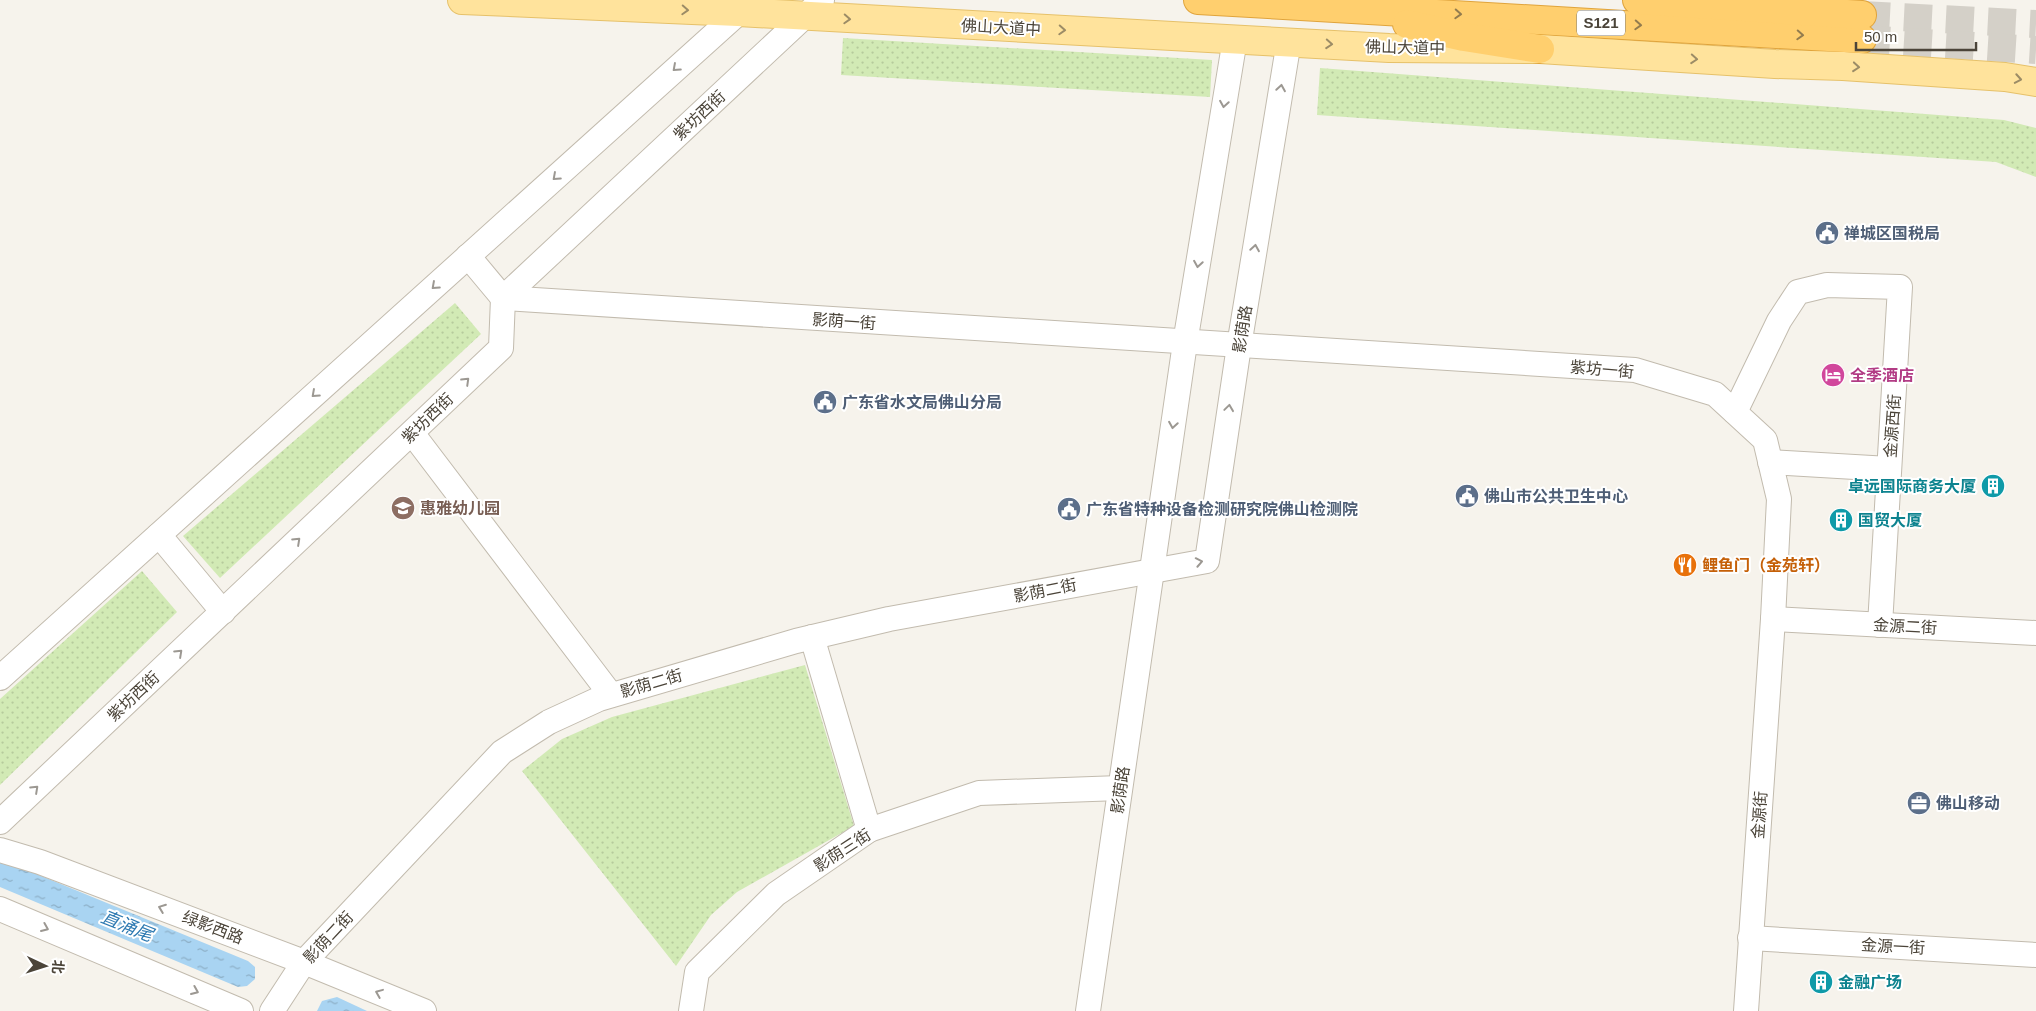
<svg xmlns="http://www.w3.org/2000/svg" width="2036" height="1011" viewBox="0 0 2036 1011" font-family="Helvetica,'Noto Sans SC',sans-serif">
	<defs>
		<pattern id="park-dots" width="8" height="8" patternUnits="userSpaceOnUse" patternTransform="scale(1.25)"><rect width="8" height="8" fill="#d2eab5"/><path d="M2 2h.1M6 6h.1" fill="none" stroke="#b6ca9c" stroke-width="1.8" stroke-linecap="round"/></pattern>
		<pattern id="water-ripples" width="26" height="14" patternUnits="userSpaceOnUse" patternTransform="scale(1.25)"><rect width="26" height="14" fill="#a9d4f2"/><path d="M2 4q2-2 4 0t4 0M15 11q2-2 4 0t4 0" fill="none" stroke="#8caec5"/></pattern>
	</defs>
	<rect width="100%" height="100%" fill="#f6f3ec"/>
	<!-- park -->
	<g fill="url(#park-dots)">
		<polygon points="843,38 1212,60 1210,97 841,75"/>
		<polygon points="1320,68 2004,120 2036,128 2036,177 1996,162 1317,115"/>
		<polygon points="455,303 481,334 220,578 183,536"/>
		<polygon points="142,571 177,612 0,785 0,699"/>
		<polygon points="805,665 854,826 737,892 711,915 676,966 522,771 562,739 612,717"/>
	</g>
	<!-- water -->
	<g fill="url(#water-ripples)">
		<polygon points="0,859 248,961 255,967 255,979 247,986 238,987 0,887"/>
		<polygon points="337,997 367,1011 317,1011 322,1001"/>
	</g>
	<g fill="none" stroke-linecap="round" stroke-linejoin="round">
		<!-- highway-tunnel -->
		<g stroke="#d4d0c8" stroke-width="28" stroke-dasharray="28 14" stroke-linecap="butt">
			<polyline points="1862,15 2036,24"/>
			<polyline points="1862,39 2036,50"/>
		</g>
		<!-- minor casing -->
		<g stroke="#c2bbae" stroke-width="26">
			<g id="minor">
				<polyline points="468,256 503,298 1635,370 1715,394 1765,440 1779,499 1773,619 1746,1011"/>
				<polyline points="1735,412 1779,321 1798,292 1827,285 1900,287 1880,625"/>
				<polyline points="412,433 611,695"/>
				<polyline points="1770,462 1889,469"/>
				<polyline points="159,535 223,612"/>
				<polyline points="1773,619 2036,633"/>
				<polyline points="812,637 869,830"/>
				<polyline points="0,678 747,5"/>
				<polyline points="0,822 501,348 503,298 822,0"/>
				<polyline points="0,850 40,862 304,962 424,1011"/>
				<polyline points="0,909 241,1011"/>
				<polyline points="1750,938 2036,955"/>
				<polyline points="272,1011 304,962 502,752 549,722 599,699 796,641 889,619 1207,561 1239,346 1289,41"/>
				<polyline points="691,1011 697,972 776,894 869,830 979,793 1120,788"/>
				<polyline points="1088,1011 1185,343 1235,39"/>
			</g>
		</g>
		<!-- major casing -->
		<g stroke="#e6c16a" stroke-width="30">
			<polyline id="major" points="462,0 738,12 1389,48 1540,49 1775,64 1843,66 2005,77 2036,82"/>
		</g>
		<!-- highway casing -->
		<g stroke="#e0a43c" stroke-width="30">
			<g id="highway">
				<polyline points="1198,0 1862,39"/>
				<polyline points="1637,0 1862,15"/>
				<polyline points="1407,24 1464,37 1540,49"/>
			</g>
		</g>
		<!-- minor -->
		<use href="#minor" stroke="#fff" stroke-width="24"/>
		<!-- major -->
		<use href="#major" stroke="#ffe39c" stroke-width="28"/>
		<!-- highway -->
		<use href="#highway" stroke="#ffcf6e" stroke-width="28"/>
	</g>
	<!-- one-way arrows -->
	<defs><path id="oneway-chevron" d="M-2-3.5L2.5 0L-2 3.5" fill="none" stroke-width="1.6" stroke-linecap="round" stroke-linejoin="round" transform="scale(1.25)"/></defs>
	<g stroke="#9c8c66">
		<use href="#oneway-chevron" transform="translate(685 10) rotate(3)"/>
		<use href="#oneway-chevron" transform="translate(847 19) rotate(3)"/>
		<use href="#oneway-chevron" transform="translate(1062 30) rotate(3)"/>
		<use href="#oneway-chevron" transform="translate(1329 44) rotate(4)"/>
		<use href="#oneway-chevron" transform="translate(1694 59) rotate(4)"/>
		<use href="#oneway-chevron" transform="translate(1856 67) rotate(5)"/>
		<use href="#oneway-chevron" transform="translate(2018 79) rotate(10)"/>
	</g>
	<g stroke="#937c4e">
		<use href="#oneway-chevron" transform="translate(1458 14) rotate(3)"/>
		<use href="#oneway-chevron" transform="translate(1638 25) rotate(3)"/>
		<use href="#oneway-chevron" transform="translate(1800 35) rotate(3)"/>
	</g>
	<g stroke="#9c9892">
		<use href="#oneway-chevron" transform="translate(676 68) rotate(138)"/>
		<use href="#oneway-chevron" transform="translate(1281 88) rotate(-81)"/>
		<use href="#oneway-chevron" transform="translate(1224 104) rotate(99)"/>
		<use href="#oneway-chevron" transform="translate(556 177) rotate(138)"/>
		<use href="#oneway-chevron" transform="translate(1255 248) rotate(-81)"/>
		<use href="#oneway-chevron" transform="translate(1198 264) rotate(99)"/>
		<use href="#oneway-chevron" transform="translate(435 286) rotate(138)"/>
		<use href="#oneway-chevron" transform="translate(466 381) rotate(-44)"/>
		<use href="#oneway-chevron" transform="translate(315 394) rotate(138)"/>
		<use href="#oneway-chevron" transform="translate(1229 408) rotate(-82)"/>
		<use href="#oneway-chevron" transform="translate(1173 425) rotate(99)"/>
		<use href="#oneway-chevron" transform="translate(297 541) rotate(-43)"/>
		<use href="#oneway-chevron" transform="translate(1199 562) rotate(-11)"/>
		<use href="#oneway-chevron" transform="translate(179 653) rotate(-43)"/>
		<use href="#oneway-chevron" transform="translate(35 789) rotate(-43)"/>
		<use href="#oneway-chevron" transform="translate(162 908) rotate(-159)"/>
		<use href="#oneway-chevron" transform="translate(45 928) rotate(23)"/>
		<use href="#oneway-chevron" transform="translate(195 991) rotate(23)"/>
		<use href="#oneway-chevron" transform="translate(379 993) rotate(-158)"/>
	</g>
	<!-- icons -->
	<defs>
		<g id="civic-disc" transform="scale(1.25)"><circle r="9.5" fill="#5c6f8a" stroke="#fff"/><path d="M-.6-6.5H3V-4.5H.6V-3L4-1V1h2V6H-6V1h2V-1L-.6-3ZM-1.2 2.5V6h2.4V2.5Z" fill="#fff"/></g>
		<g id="hotel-disc" transform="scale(1.25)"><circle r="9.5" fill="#d1479c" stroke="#fff"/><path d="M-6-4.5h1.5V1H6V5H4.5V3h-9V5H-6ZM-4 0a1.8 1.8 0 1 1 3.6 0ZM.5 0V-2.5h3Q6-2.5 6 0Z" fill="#fff"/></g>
		<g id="building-disc" transform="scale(1.25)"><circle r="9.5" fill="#0f9aa8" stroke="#fff"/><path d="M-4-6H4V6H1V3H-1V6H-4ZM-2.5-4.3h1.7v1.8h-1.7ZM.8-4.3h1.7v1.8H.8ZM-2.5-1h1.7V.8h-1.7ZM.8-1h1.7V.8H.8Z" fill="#fff"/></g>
		<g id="school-disc" transform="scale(1.25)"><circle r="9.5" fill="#8d6e63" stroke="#fff"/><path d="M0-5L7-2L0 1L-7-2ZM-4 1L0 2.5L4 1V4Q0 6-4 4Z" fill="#fff"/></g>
		<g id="restaurant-disc" transform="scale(1.25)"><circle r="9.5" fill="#e8710a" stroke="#fff"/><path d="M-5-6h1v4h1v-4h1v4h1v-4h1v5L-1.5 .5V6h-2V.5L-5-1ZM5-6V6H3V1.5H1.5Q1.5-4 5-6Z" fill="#fff"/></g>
		<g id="office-disc" transform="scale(1.25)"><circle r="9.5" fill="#5c6f8a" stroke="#fff"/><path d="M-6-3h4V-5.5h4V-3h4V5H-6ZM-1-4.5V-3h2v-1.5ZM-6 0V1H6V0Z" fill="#fff"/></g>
	</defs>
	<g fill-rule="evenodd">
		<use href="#civic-disc" x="1827" y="233"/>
		<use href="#hotel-disc" x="1833" y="375"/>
		<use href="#civic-disc" x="825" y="402"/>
		<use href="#building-disc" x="1993" y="486"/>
		<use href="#civic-disc" x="1467" y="496"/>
		<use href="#school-disc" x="403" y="508"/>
		<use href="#civic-disc" x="1069" y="509"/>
		<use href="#building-disc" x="1841" y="520"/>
		<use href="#restaurant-disc" x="1685" y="565"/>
		<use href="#office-disc" x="1919" y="803"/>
		<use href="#building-disc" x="1821" y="982"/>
	</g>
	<g text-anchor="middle" stroke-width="4" stroke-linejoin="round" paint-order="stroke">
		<!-- shield labels -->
		<rect fill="#fff" stroke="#817c74" stroke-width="1" x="1577" y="10.5" width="48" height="25" rx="4"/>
		<g font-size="15" font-weight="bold" fill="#4b4439">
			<text x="1601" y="28">S121</text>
		</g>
		<!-- street labels -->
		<g font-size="16" fill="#4b4439" stroke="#fff">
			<text transform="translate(1001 27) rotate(3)" y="6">佛山大道中</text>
			<text transform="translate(1405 47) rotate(1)" y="6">佛山大道中</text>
			<text transform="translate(699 115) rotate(-43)" y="6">紫坊西街</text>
			<text transform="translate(844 321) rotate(4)" y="6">影荫一街</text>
			<text transform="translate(1242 329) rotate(-81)" y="6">影荫路</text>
			<text transform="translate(1602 369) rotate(5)" y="6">紫坊一街</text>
			<text transform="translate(427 418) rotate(-44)" y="6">紫坊西街</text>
			<text transform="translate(1892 426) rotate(-86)" y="6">金源西街</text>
			<text transform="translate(1045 590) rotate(-11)" y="6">影荫二街</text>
			<text transform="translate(1905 626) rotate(3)" y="6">金源二街</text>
			<text transform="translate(651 683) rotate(-16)" y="6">影荫二街</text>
			<text transform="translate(133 696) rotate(-43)" y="6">紫坊西街</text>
			<text transform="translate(1120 790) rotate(-82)" y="6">影荫路</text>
			<text transform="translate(1759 815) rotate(-86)" y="6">金源街</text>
			<text transform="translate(842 850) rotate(-33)" y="6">影荫三街</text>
			<text transform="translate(213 927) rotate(21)" y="6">绿影西路</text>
			<text transform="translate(328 937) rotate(-47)" y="6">影荫二街</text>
			<text transform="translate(1893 946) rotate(3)" y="6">金源一街</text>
		</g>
		<!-- service labels -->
		<g font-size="16" font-weight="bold" fill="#4e5e75" stroke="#fff" text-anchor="start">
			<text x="1844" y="239">禅城区国税局</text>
			<text x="842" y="408">广东省水文局佛山分局</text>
			<text x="1484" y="502">佛山市公共卫生中心</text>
			<text x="1086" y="515">广东省特种设备检测研究院佛山检测院</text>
			<text x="1936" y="809">佛山移动</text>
		</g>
		<!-- hotel labels -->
		<g font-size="16" font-weight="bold" fill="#b23c85" stroke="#fff" text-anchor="start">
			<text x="1850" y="381">全季酒店</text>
		</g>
		<!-- culture labels -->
		<g font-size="16" font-weight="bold" fill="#0d838f" stroke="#fff" text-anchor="start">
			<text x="1976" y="492" text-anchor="end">卓远国际商务大厦</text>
			<text x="1858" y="526">国贸大厦</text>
			<text x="1838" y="988">金融广场</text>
		</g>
		<!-- education labels -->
		<g font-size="16" font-weight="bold" fill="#785e54" stroke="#fff" text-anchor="start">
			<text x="420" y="514">惠雅幼儿园</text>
		</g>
		<!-- food labels -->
		<g font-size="16" font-weight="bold" fill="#c56008" stroke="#fff" text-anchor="start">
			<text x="1702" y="571">鲤鱼门（金苑轩）</text>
		</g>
		<!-- water labels -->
		<g font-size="18" font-style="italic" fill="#2e7ab2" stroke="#fff">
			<text transform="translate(127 926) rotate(22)" y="6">直涌尾</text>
		</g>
	</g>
	<!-- north arrow -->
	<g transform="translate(45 966) rotate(94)" stroke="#ffffff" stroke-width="4" paint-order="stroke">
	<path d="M0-4L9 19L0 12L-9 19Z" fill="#4b4439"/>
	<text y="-8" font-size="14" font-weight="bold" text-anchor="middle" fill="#4b4439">北</text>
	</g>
	<!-- scale -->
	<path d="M1856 42v8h120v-8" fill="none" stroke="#4b4439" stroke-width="2.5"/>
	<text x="1864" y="42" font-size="15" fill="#4b4439" stroke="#ffffff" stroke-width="4" paint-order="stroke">50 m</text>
</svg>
